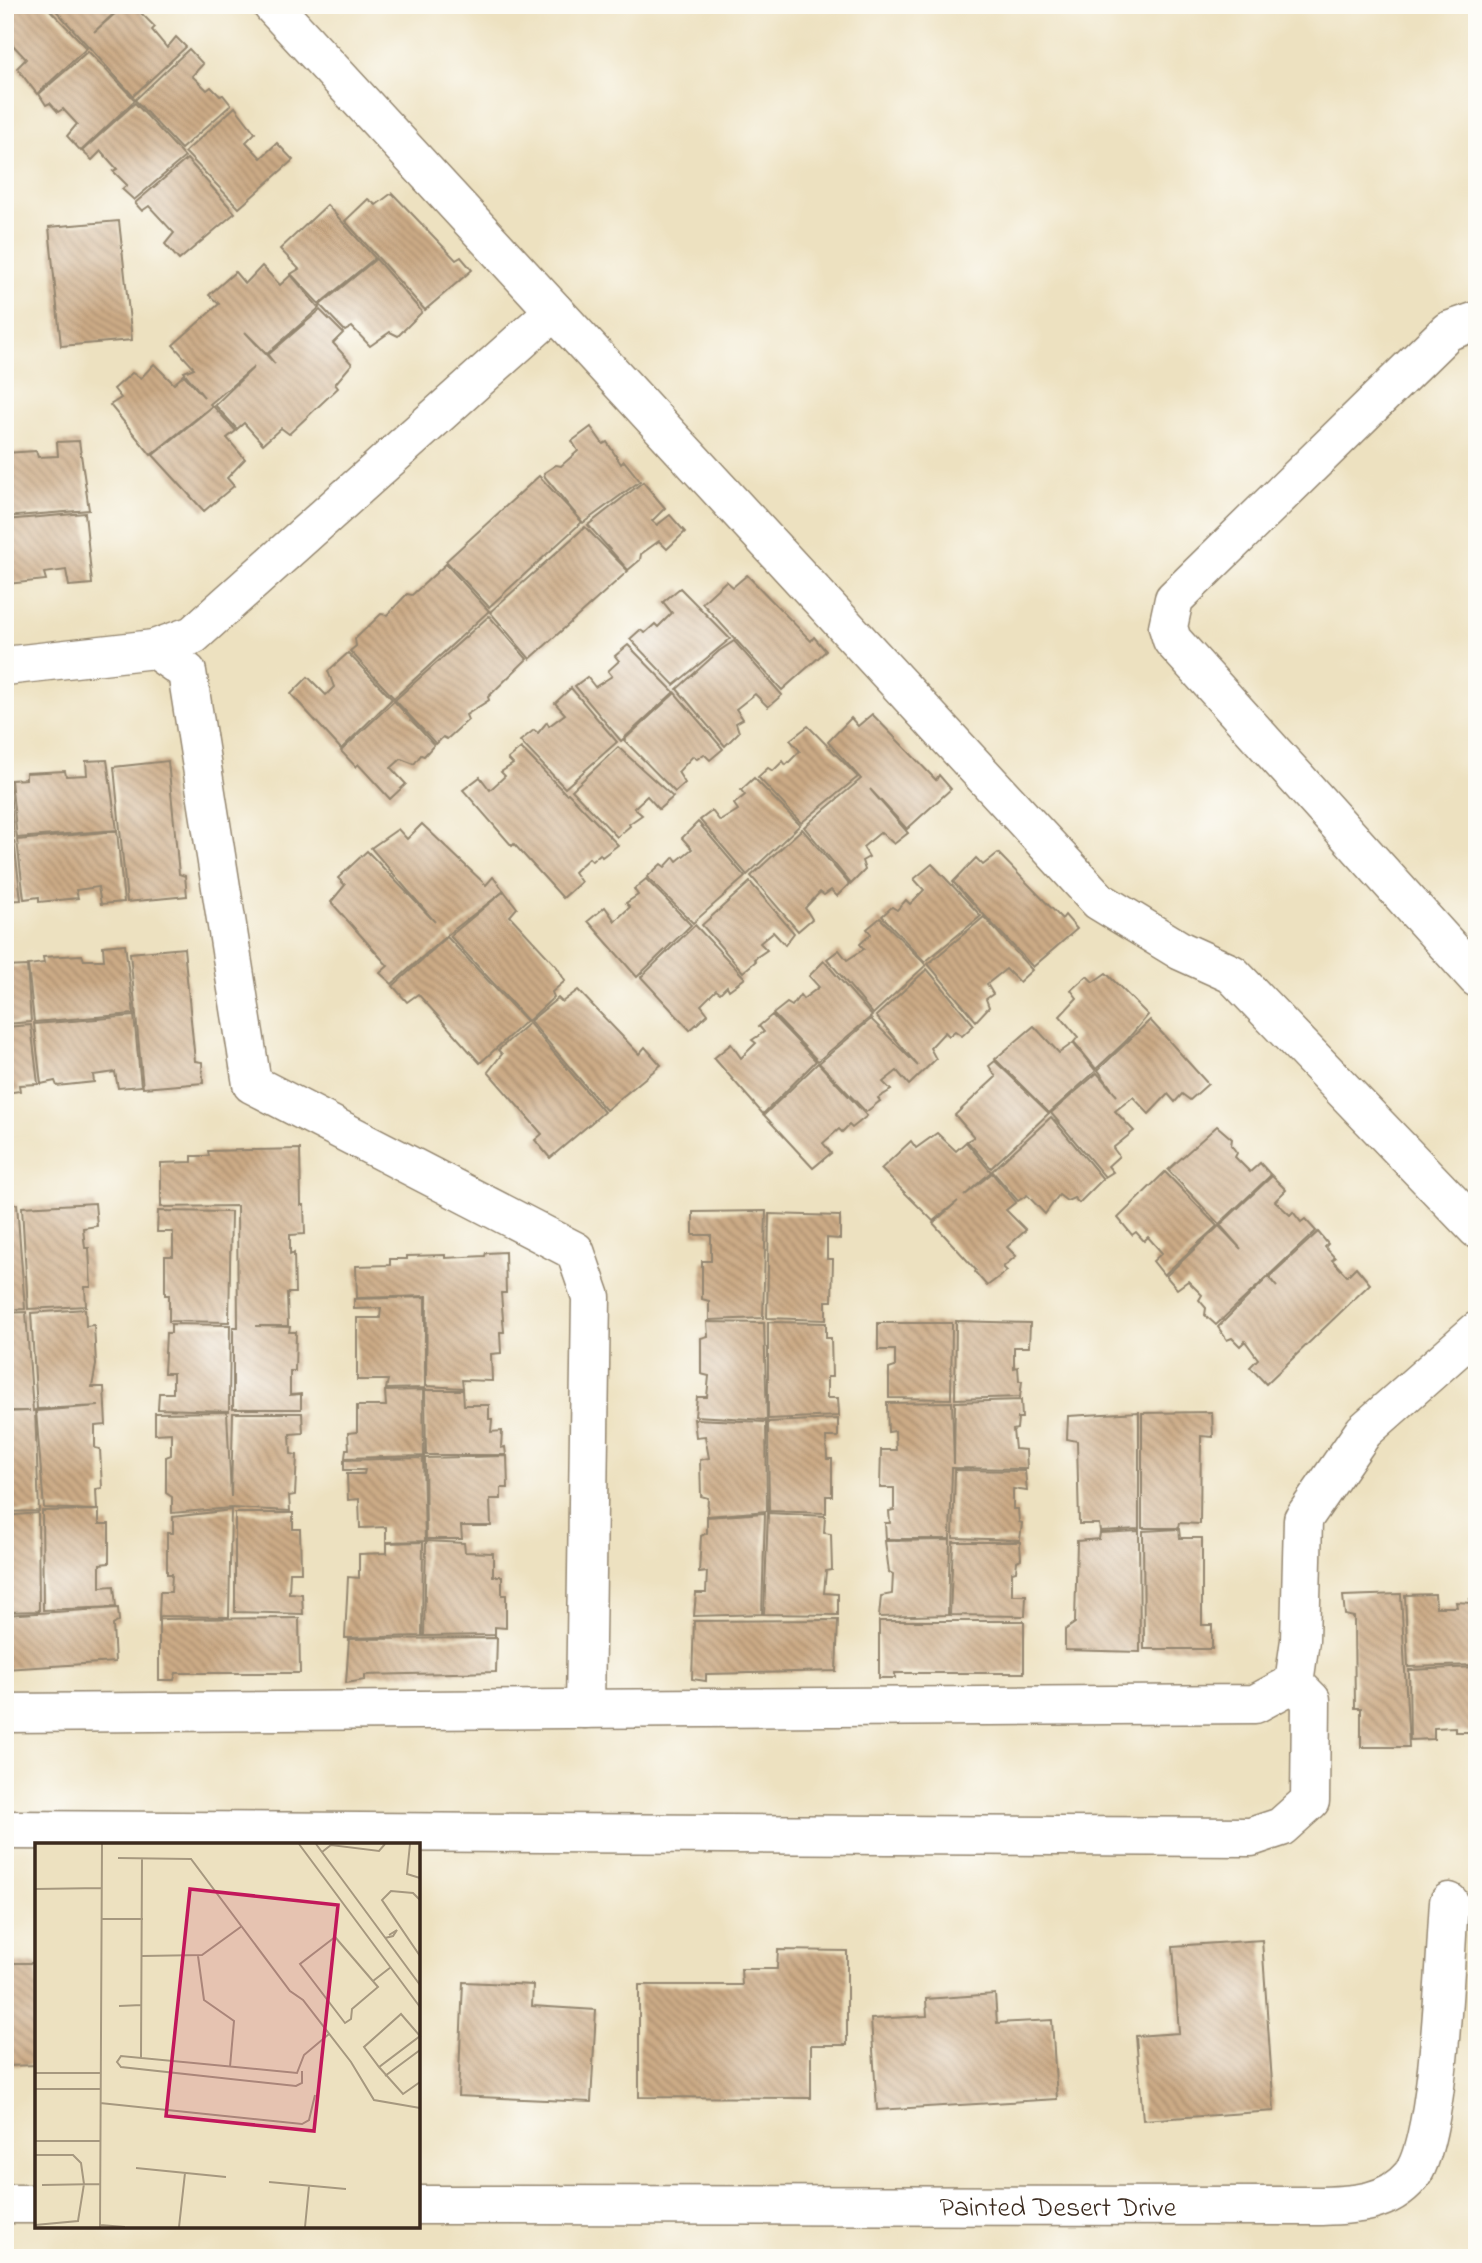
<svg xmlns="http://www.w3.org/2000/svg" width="1482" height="2263" viewBox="0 0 1482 2263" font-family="'Indie Flower',sans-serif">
	<defs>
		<pattern id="building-back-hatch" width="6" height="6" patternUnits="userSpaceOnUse" patternTransform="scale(1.75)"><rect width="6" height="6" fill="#ccab86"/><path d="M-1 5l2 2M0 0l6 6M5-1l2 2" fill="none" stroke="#a78b6d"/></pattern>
	</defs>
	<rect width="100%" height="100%" fill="#fdfcf7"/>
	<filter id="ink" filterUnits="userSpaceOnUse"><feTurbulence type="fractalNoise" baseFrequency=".0143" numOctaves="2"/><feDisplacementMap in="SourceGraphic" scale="14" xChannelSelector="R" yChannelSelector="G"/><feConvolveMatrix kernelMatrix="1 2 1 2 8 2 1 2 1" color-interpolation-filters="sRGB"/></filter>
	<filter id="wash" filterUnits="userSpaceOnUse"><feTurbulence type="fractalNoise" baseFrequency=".00686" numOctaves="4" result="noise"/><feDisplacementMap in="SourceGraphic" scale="28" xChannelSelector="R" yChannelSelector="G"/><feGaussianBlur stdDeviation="1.57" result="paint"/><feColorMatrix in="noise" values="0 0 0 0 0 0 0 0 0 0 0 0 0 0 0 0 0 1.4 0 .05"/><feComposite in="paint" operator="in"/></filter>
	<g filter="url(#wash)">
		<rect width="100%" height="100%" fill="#ede1c0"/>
		<g id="blocks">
			<!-- building -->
			<g fill="url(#building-back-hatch)">
				<polygon points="19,5 45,5 87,48 37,94 17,68 26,59 11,43 5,49 5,17"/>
				<polygon points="51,5 123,5 94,32 125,5 142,5 146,10 141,13 155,27 152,30 167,48 176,37 186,47 133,96"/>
				<polygon points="189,49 203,64 192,76 207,90 211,87 220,96 223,95 231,105 181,149 135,100"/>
				<polygon points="88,51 135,100 81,151 67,136 77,124 63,109 58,112 50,103 46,105 39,94"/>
				<polygon points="135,103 185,157 134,200 122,189 127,185 113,171 117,169 101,151 92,160 82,151"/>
				<polygon points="235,107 255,133 246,142 261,158 277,143 293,160 239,208 185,152"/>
				<polygon points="187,159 235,213 179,260 165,244 174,233 149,206 142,211 135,203"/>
				<polygon points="392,193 456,260 461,257 472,270 425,310 345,221 368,199 376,205"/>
				<polygon points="327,205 375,258 319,304 291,274 299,269 280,249"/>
				<polygon points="119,221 132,340 61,346 49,227"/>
				<polygon points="376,259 422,312 398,336 390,332 370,346 352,327 345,331 320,305"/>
				<polygon points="262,266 280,285 291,275 319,308 267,354 245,332 275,364 268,355 320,310 343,333 333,343 352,364 335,384 338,388 289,434 281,428 263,444 244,423 237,429 215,405 254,367 210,404 212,406 151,455 110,405 121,398 114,389 132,373 141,378 154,364 174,384 184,375 204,397 184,372 194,368 173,345 219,304 209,295 235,272 245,284"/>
				<polygon points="213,406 236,431 227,438 245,459 227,478 234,486 204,511 153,455"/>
				<polygon points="591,427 603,444 607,442 621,464 624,461 640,481 583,523 545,477 544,473 556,465 561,466 578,451 572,441"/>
				<polygon points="79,441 89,510 5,517 5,453 36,451 38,457 58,456 57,442"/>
				<polygon points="539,476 582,522 489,607 446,561"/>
				<polygon points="643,482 665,508 652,521 657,525 670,515 685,532 667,549 659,541 641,554 640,560 628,570 588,525"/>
				<polygon points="85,513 92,584 69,586 66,570 44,573 46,580 7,584 5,579 5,520"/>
				<polygon points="585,527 628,571 530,659 490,612"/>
				<polygon points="446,564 489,611 394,698 350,651 356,646 355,639 381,614 387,615 407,594 412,595"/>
				<polygon points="747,575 811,641 814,637 826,651 782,690 702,603 726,581 733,587"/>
				<polygon points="680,588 730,639 674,685 630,639 640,630 645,633 655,624 658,627 672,613 663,602"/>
				<polygon points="489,616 527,659 488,697 489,700 466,715 468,720 447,739 443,737 436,744 395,700"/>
				<polygon points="734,641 782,695 768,707 755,694 736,709 743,719 736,723 739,732 725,746 677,689 719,651"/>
				<polygon points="628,645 674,692 621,741 575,686 587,677 595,687 612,676 608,671 619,661 615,656"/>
				<polygon points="348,653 392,699 341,749 291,694 308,677 326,695 334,687 328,671"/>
				<polygon points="571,688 617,742 565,788 520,741 534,730 538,733 547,722 549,726 565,714 555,703"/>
				<polygon points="675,693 723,749 710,760 704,754 697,759 693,756 678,772 685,783 675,792 624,740"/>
				<polygon points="394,701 434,745 424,756 421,755 414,764 401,759 391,768 406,784 390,799 358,764 356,767 341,751"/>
				<polygon points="872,714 936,780 939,775 951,789 907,829 870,789 908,833 894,844 881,832 863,847 869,857 862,861 865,870 851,884 804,827 861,779 828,742 851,718 858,726"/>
				<polygon points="808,726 858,777 801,823 758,777 768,768 773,771 783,761 786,765 800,751 790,740"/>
				<polygon points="618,747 673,797 659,809 647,796 634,808 642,815 629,824 630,826 617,837 572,790"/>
				<polygon points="521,748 566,794 568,793 618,845 602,857 600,854 592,861 589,858 574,872 581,882 563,898 514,844 512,846 463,790 480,777 490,790 505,776 501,772 513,764 508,759"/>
				<polygon points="107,760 117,830 17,838 11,780 26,779 26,773 65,771 66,776 87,775 86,761"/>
				<polygon points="168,761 179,874 185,876 187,896 127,902 114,767"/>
				<polygon points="754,778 800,825 747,875 700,820 712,811 720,821 738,810 734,804 745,795 741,790"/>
				<polygon points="5,780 9,780 14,837 5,838"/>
				<polygon points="698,822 745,877 693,923 647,877 661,864 665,867 674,857 677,861 692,849 682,838"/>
				<polygon points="422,824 486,885 493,877 504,891 447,935 392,984 380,973 388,966 331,902 345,885 338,878 367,851 435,922 371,848 398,829 407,839"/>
				<polygon points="802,829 849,884 837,896 831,890 824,895 820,892 805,908 812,919 798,931 751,876"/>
				<polygon points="117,831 124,902 101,904 98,887 76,890 78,898 39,902 39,897 24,899 17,840"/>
				<polygon points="5,841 14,841 21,900 5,901"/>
				<polygon points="998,853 1062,919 1065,915 1077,929 1033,967 953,882 976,858 983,865"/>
				<polygon points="932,864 981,916 925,962 882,916 892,907 897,910 906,900 910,904 924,890 914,879"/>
				<polygon points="646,879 691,925 637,977 588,921 605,907 615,921 630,907 626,903 638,895 634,889"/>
				<polygon points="750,882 794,933 785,945 773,932 760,943 767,950 754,959 756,961 743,972 702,925"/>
				<polygon points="504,891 517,908 510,916 557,967 565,981 552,992 554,997 528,1021 450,936"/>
				<polygon points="984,917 1032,970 1019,982 1006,969 987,984 993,994 986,999 989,1007 976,1021 928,964"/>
				<polygon points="880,918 926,965 873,1014 827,959 839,950 847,960 864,949 860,944 871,934 867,929"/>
				<polygon points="695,925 745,978 729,990 727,986 720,993 716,990 701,1005 708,1014 690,1030 641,977"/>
				<polygon points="447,937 526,1021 480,1063 418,994 407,1002 393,986"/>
				<polygon points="125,944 134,1014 34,1022 28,965 44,963 43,957 82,955 84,960 104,960 103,946"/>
				<polygon points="184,948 195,1061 202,1062 203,1083 143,1088 130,953"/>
				<polygon points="824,961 872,1016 818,1061 773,1014 787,1003 792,1006 800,995 803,999 819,987 809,976"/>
				<polygon points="27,966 31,1022 5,1024 5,967"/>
				<polygon points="927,969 974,1025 962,1036 955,1031 949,1036 945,1032 930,1048 936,1059 909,1085 897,1071 883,1082 891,1090 878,1098 880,1101 866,1112 819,1063 871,1019 918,1066 876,1016"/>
				<polygon points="1106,973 1148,1015 1127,1040 1096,1069 1074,1042 1078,1037 1060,1016 1077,998 1071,990 1087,976 1093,982"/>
				<polygon points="578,990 639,1054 645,1047 661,1065 606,1110 530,1021 558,998 562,1002"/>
				<polygon points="772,1015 816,1061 763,1114 714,1058 731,1044 741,1058 756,1043 752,1040 764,1032 759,1026"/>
				<polygon points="134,1016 141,1086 118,1088 115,1072 93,1075 94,1082 57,1086 55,1081 41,1084 34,1024"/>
				<polygon points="1150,1020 1208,1084 1190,1100 1182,1094 1175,1102 1168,1094 1149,1114 1133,1097 1115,1111 1134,1131 1113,1148 1119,1156 1108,1166 1113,1172 1105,1177 1051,1113 1097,1073 1117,1096 1098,1070"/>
				<polygon points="529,1023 604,1112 550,1158 535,1140 542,1134 488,1072 502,1054 498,1050"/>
				<polygon points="31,1025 38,1084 19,1085 20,1091 5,1093 5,1027"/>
				<polygon points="1034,1026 1059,1053 1073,1043 1096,1071 1049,1113 995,1059"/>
				<polygon points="995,1061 1049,1113 991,1168 967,1141 974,1137 955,1115 996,1077 989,1066"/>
				<polygon points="818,1063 867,1116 852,1128 849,1125 842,1132 839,1129 823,1143 831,1153 813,1168 764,1115"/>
				<polygon points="1051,1117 1103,1179 1079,1203 1074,1198 1067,1201 1059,1195 1045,1214 1027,1195 1018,1201 992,1171"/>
				<polygon points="1217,1126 1232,1139 1231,1145 1237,1153 1235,1157 1250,1172 1260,1163 1271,1175 1219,1224 1168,1170"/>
				<polygon points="937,1133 956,1151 966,1142 991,1172 964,1196 992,1173 1016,1202 1006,1210 1026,1230 1007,1247 1016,1256 1003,1267 1007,1271 987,1286 975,1272 976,1270 933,1223 958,1201 933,1221 881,1169 911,1141 916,1148"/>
				<polygon points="300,1149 301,1205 304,1205 305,1234 290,1235 290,1255 294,1253 295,1293 287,1293 288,1326 255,1326 290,1327 289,1332 296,1332 295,1371 290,1371 290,1395 301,1394 301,1409 233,1409 233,1327 238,1327 237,1206 161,1207 161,1163 192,1162 192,1156 209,1156 208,1151"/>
				<polygon points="1165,1172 1217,1226 1164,1275 1153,1261 1162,1253 1148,1237 1144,1241 1136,1232 1132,1235 1118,1218"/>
				<polygon points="1272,1176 1286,1190 1275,1201 1290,1215 1293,1212 1301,1222 1305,1219 1316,1231 1216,1325 1205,1315 1206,1308 1199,1300 1202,1295 1188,1281 1177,1289 1166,1276 1219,1226 1241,1249 1220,1225"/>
				<polygon points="95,1203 97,1226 83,1228 85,1248 89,1248 91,1287 85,1287 86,1306 28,1309 22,1207"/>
				<polygon points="17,1204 25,1309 5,1310 5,1205"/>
				<polygon points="158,1211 231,1212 229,1322 169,1321 169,1295 165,1295 165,1256 173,1256 173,1232 157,1232"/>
				<polygon points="766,1211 763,1318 709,1320 709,1301 702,1299 702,1261 711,1261 711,1235 693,1235 693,1212"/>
				<polygon points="769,1214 840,1216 840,1239 827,1238 827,1259 833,1259 832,1301 826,1301 826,1320 767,1318"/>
				<polygon points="1318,1232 1328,1244 1325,1247 1335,1258 1332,1260 1347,1276 1356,1267 1370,1284 1266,1384 1250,1367 1258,1359 1245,1341 1240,1346 1232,1338 1227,1340 1218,1327 1268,1277 1277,1287 1269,1277"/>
				<polygon points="505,1252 506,1293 501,1293 504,1332 500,1332 501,1353 491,1354 492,1381 462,1380 463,1388 426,1386 427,1296 357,1298 356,1266 390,1265 390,1259 407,1259 407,1256 445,1255 445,1258 485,1256 486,1253"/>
				<polygon points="425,1297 425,1388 386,1389 388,1380 357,1380 357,1318 380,1318 381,1308 354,1309 354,1299"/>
				<polygon points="85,1309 86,1326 94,1325 96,1365 92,1387 104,1387 106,1425 95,1426 95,1448 100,1449 102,1488 96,1489 97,1510 44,1508 36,1411 99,1406 37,1409 31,1313"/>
				<polygon points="26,1312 33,1411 35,1410 39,1511 5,1512 5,1412 30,1411 5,1411 5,1313"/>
				<polygon points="956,1321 1030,1323 1029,1347 1014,1347 1014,1368 1018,1367 1019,1381 1022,1381 1020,1397 955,1399"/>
				<polygon points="707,1322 764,1323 767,1420 695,1416 697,1397 707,1397 709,1376 701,1374 701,1338 708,1336"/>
				<polygon points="768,1322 826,1323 826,1338 831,1338 832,1377 827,1377 827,1398 838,1398 839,1416 768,1419"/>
				<polygon points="878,1323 952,1323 951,1399 889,1398 889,1369 895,1367 895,1350 878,1350"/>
				<polygon points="171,1324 230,1325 229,1411 158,1409 159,1393 173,1393 173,1373 164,1373 166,1333 171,1333"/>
				<polygon points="423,1390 424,1456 345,1458 346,1449 349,1449 348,1433 357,1432 357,1406 386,1406 385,1391"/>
				<polygon points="425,1390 463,1390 464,1405 489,1405 489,1419 492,1419 491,1432 502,1431 501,1448 505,1447 506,1455 426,1455"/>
				<polygon points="1021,1400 1022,1418 1018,1418 1017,1429 1013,1430 1015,1449 1026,1450 1027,1469 952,1468 950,1539 886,1539 885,1523 890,1523 889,1511 894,1510 894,1488 880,1488 881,1450 896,1450 895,1431 888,1432 887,1403 952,1402 954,1464 955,1402"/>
				<polygon points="227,1412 231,1497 233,1413 302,1413 303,1433 290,1434 291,1454 297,1455 295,1495 289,1496 290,1511 231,1508 172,1513 172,1497 166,1493 166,1457 171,1455 171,1433 155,1434 155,1413"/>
				<polygon points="1139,1412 1139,1529 1100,1531 1099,1524 1079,1524 1077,1441 1067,1439 1068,1416"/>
				<polygon points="1212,1412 1213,1437 1201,1436 1200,1524 1179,1523 1178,1528 1142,1528 1142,1413"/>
				<polygon points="694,1419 766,1422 767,1511 707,1516 708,1498 701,1496 700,1460 709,1458 705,1436 696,1437"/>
				<polygon points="838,1419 838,1437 826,1437 827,1459 832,1459 832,1496 826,1496 826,1513 769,1511 768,1422"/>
				<polygon points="507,1456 508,1488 501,1488 501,1499 490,1499 491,1526 461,1526 462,1539 426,1539 425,1458"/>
				<polygon points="423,1458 425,1541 386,1542 386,1527 360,1528 359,1499 348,1500 347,1474 364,1474 365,1470 344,1470 344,1460"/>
				<polygon points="955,1470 1025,1471 1027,1491 1013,1489 1013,1509 1018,1509 1019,1522 1022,1523 1020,1540 953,1538"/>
				<polygon points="99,1510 99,1524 109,1524 109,1563 100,1564 100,1587 114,1586 116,1607 43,1610 42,1511"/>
				<polygon points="231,1510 229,1617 159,1616 160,1592 171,1592 172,1574 167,1574 167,1533 173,1533 173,1517"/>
				<polygon points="38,1513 39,1611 5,1612 5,1516"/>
				<polygon points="235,1513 293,1513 293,1529 300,1529 301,1572 290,1572 289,1593 302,1594 303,1614 235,1612"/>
				<polygon points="765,1513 762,1614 694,1616 696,1593 706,1593 707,1572 699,1573 701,1536 707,1533 707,1517"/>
				<polygon points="768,1513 825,1516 824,1533 831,1534 832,1570 826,1571 824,1593 838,1594 838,1615 764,1614"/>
				<polygon points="1179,1529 1180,1538 1202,1538 1202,1625 1212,1625 1212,1649 1144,1649 1143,1531"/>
				<polygon points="1139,1531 1140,1652 1065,1650 1065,1630 1075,1623 1077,1541 1099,1539 1100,1533"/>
				<polygon points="950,1540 948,1615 879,1617 881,1596 892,1594 893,1574 889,1572 885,1541"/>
				<polygon points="426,1541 464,1543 465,1552 493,1553 493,1576 502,1576 502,1595 506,1595 506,1628 495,1627 495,1635 424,1636"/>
				<polygon points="423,1542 422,1636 345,1638 348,1577 359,1578 359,1554 387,1553 387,1543"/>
				<polygon points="953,1542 1020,1542 1021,1559 1017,1561 1016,1571 1012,1572 1012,1595 1026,1595 1025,1616 950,1615"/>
				<polygon points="1401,1594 1409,1747 1361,1747 1361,1708 1355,1708 1354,1617 1345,1615 1343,1596"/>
				<polygon points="1435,1594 1436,1607 1457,1607 1456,1602 1471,1603 1470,1599 1477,1599 1477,1665 1408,1667 1405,1595"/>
				<polygon points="118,1608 119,1621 113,1625 115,1662 5,1669 5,1615"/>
				<polygon points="299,1618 300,1673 176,1673 174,1680 159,1680 159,1619"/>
				<polygon points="838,1620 836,1671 706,1674 706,1681 692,1679 694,1621"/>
				<polygon points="879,1621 1024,1621 1024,1673 895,1673 895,1678 879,1678"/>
				<polygon points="497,1638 496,1672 365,1675 365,1680 346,1683 349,1639"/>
				<polygon points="1477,1667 1477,1737 1470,1738 1470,1732 1455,1732 1455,1727 1434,1728 1434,1739 1410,1740 1409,1670"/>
				<polygon points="1262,1940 1274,2111 1143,2120 1136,2036 1179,2033 1173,1946"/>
				<polygon points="778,1950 847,1951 847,2045 811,2045 811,2098 639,2097 639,1985 742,1985 741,1969 777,1969"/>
				<polygon points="5,1963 37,1963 37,2065 5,2066"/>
				<polygon points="463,1982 533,1985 532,2006 596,2010 591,2102 458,2096"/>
				<polygon points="995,1994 997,2023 1052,2020 1057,2099 877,2110 871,2019 927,2016 926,1999"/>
			</g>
		</g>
	</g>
	<g filter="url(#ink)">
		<use href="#blocks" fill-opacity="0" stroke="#94866f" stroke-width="2"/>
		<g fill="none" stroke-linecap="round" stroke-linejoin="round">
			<!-- minor casing -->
			<g stroke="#94866f" stroke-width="41">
				<g id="minor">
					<polyline points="272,5 1099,901 1181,951 1232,974 1477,1229"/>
					<polyline points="1477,321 1448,331 1174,599 1168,627 1172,640 1477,978"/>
					<polyline points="154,649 187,672 252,1084 575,1251 591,1297 585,1709"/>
					<polyline points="5,666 154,649 193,635 554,311"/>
					<polyline points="1294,1683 1300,1640 1303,1519 1364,1431 1477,1331"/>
					<polyline points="5,1713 1255,1704 1294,1683"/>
					<polyline points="5,1830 1251,1837 1281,1827 1310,1801 1311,1700 1294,1683"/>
					<polyline points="5,2204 37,2204"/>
					<path id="s1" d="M418,2205L1318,2206C1352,2205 1387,2205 1411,2176C1440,2142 1445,1955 1449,1902"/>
				</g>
			</g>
			<!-- minor -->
			<use href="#minor" stroke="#fff" stroke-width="38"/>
		</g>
	</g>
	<g text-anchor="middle" stroke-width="6" stroke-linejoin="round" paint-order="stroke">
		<!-- street labels -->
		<g font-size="28" fill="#3b2a1e" stroke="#fdfcf7">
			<text dy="10" stroke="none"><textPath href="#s1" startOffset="640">Painted Desert Drive</textPath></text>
		</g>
	</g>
	<!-- overview -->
	<g transform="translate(35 1843)">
		<rect width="385" height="385" fill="#ede1c0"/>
		<path fill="none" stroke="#a6987f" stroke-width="2" d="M264,1L385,164M281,1L385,142M375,1L372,31L385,35M287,9L296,2L344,8L350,1M83,15L156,16L255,148L268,157L316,219L339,257L385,265M0,46L67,45M385,57L378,50L356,48L347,57L385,113M66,76H108M300,94L343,144L317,166L316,176L310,180L265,121ZM350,95L358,93L362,87L354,92M107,113L167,112L207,83M163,113L169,157L199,178L195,224M338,138L356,124M84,163L107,162M366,171L385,193L344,224L329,204ZM106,215L107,15M344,224L368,251L385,239M267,228V240L261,243L86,224L82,219L86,213L262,230L269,212L294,191M0,230H65M350,233L385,207M0,246H66M65,260L267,281L274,277L280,252M0,298H65M0,312H38L46,320L49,341L43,378L0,382M101,325L191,334M234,339L311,346M7,342L65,341M65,382L90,384M65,384L67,1M144,384L150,330M270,384L274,343"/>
		<path fill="#c2185b" fill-opacity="0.15" stroke="#c2185b" stroke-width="3.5" d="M155,46L303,62L279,288L131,273Z"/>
		<rect width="385" height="385" fill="none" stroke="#3b2a1e" stroke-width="3.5"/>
	</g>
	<!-- margin -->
	<rect width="1482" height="2263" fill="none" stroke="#fdfcf7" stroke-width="28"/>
</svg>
